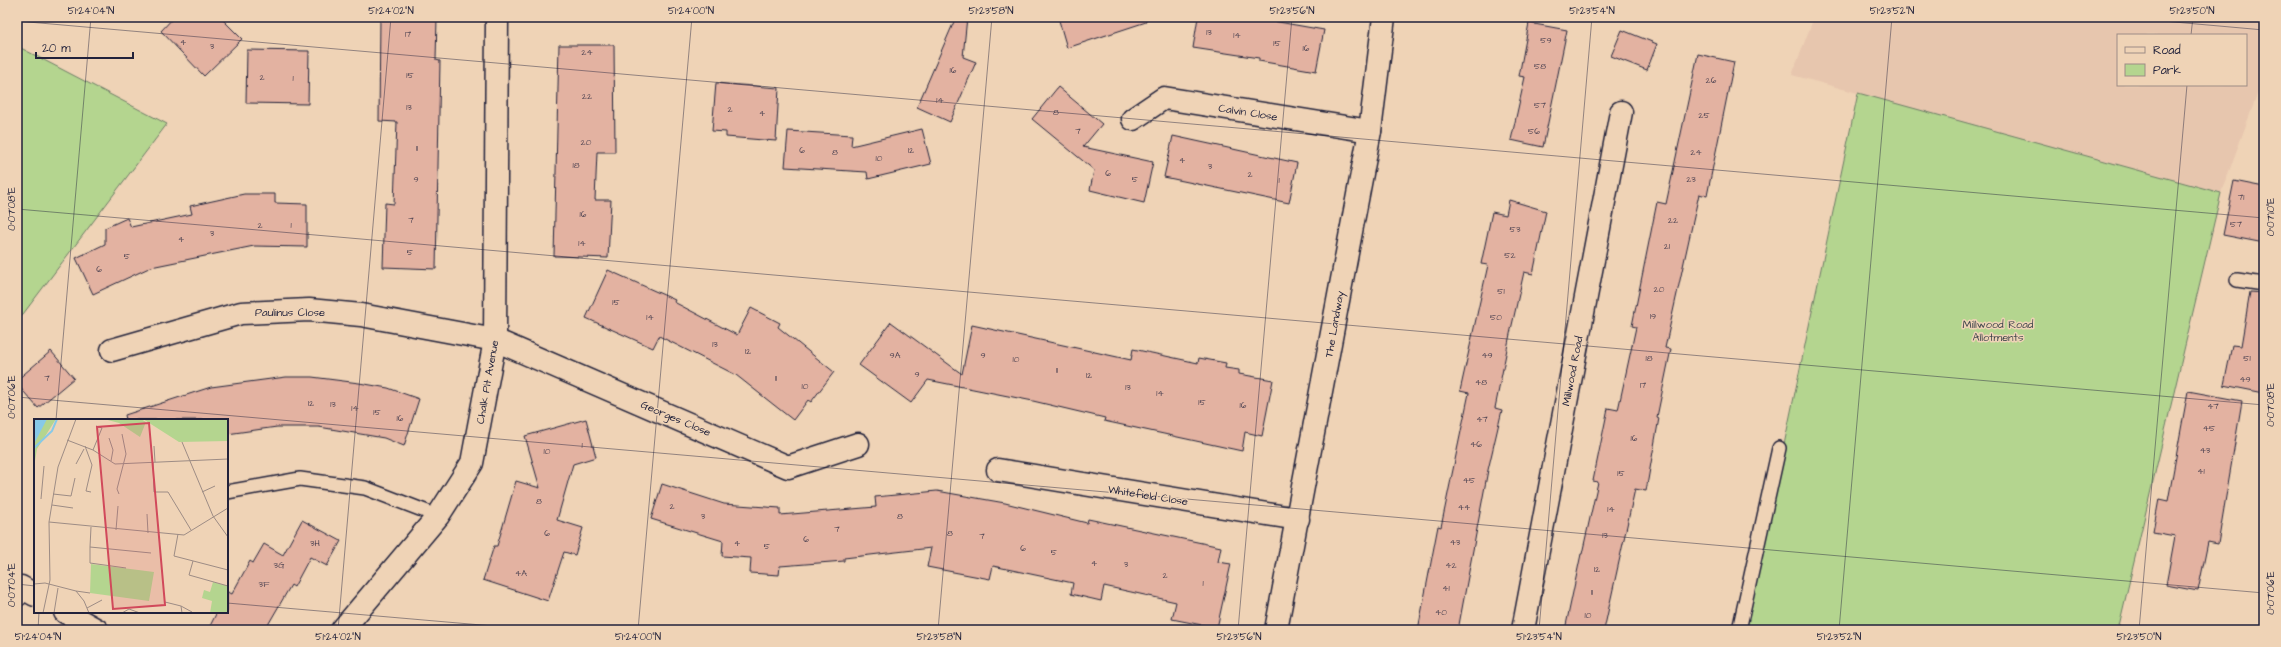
<svg xmlns="http://www.w3.org/2000/svg" width="2281" height="647" viewBox="0 0 2281 647" font-family="'Architects Daughter',sans-serif">
	<rect width="100%" height="100%" fill="#efd3b6"/>
	<filter id="ink" filterUnits="userSpaceOnUse"><feTurbulence type="fractalNoise" baseFrequency=".025" numOctaves="2"/><feDisplacementMap in="SourceGraphic" scale="8" xChannelSelector="R" yChannelSelector="G"/><feConvolveMatrix kernelMatrix="1 2 1 2 8 2 1 2 1" color-interpolation-filters="sRGB"/></filter>
	<g filter="url(#ink)">
		<!-- built -->
		<path fill="#e7c6ae" fill-rule="evenodd" d="M1814,17H2264V76L2221,193L1792,75ZM2118,35H2246V85H2118Z"/>
		<!-- green -->
		<g fill="#b4d58f" stroke="#6b7c65">
			<polygon points="17,46 167,124 17,322"/>
			<polygon points="1858,93 2221,193 2118,630 1745,630"/>
		</g>
		<!-- building -->
		<g fill="#e3b2a1" stroke="#22223b">
			<polygon points="174,17 220,17 242,39 204,76 161,31"/>
			<polygon points="380,17 437,17 436,60 440,61 436,269 383,267 385,203 394,204 397,122 379,121"/>
			<polygon points="956,17 967,17 963,57 976,62 950,122 917,107"/>
			<polygon points="1058,17 1145,17 1146,22 1067,48"/>
			<polygon points="1198,17 1250,17 1324,30 1316,71 1259,61 1259,58 1193,48"/>
			<polygon points="1529,23 1567,30 1543,147 1511,140 1525,77 1519,76"/>
			<polygon points="1622,30 1657,44 1647,70 1611,56"/>
			<polygon points="559,45 614,45 615,152 597,152 595,200 611,200 608,258 554,256"/>
			<polygon points="247,50 309,51 308,104 246,103"/>
			<polygon points="1698,54 1734,62 1707,196 1699,194 1665,348 1671,349 1657,417 1659,418 1646,491 1635,489 1604,630 1565,630 1581,554 1582,554 1598,482 1593,481 1608,408 1618,410 1636,327 1632,326 1657,202 1666,204"/>
			<polygon points="716,83 779,88 776,141 726,137 726,132 712,131"/>
			<polygon points="1058,87 1102,124 1083,147 1153,162 1144,203 1090,190 1094,170 1032,119"/>
			<polygon points="922,129 931,164 868,179 867,172 785,167 788,131 852,135 851,146"/>
			<polygon points="1173,136 1297,163 1289,203 1164,177"/>
			<polygon points="2234,181 2264,187 2264,243 2223,235"/>
			<polygon points="244,194 275,194 275,203 307,204 307,247 254,246 151,267 93,294 76,258 105,244 105,228 127,218 131,227 192,214 190,206"/>
			<polygon points="1509,200 1546,211 1533,274 1524,272 1510,334 1495,408 1502,410 1488,470 1458,630 1418,630 1438,526 1441,527 1469,393 1460,391 1488,265 1481,264 1492,212 1506,215"/>
			<polygon points="608,270 675,300 674,302 737,335 751,308 780,323 778,327 834,372 811,402 808,400 793,420 736,375 659,336 653,348 586,318"/>
			<polygon points="2250,292 2264,293 2264,393 2224,385 2232,345 2241,346"/>
			<polygon points="891,322 962,374 972,325 1131,360 1133,349 1198,363 1199,358 1226,363 1225,368 1239,370 1239,374 1273,380 1262,436 1245,432 1242,451 1104,421 1105,418 1033,401 928,380 911,403 859,365"/>
			<polygon points="51,351 74,378 38,408 17,384 17,380"/>
			<polygon points="286,377 312,377 359,383 388,388 419,399 404,446 384,438 319,427 277,427 227,434 227,420 126,420 125,415 211,387"/>
			<polygon points="2188,391 2242,401 2218,544 2208,542 2198,591 2166,585 2175,536 2153,532 2159,499 2168,501"/>
			<polygon points="586,419 596,457 573,464 557,520 583,528 575,555 564,552 548,601 483,580 494,546 497,546 516,481 540,488 525,436"/>
			<polygon points="662,484 724,504 780,508 780,515 876,507 875,497 937,491 1005,503 1087,523 1088,519 1221,547 1218,562 1231,564 1217,628 1172,619 1176,602 1104,586 1101,601 1071,594 1073,583 993,566 990,579 927,567 931,548 844,558 844,561 780,566 779,575 750,573 751,558 722,556 723,541 651,519"/>
			<polygon points="302,520 341,541 327,566 310,557 294,587 291,585 265,630 208,630 217,612 227,612 227,594 228,592 232,594 250,561 253,563 264,544 283,555"/>
		</g>
		<g fill="none" stroke-linecap="round" stroke-linejoin="round">
			<!-- service casing -->
			<g stroke="#22223b" stroke-width="16">
				<g id="service">
					<polyline points="2237,280 2264,284"/>
					<polyline points="227,492 300,479 365,488 438,516"/>
					<polyline points="1739,630 1779,448"/>
				</g>
			</g>
			<!-- minor casing -->
			<g stroke="#22223b" stroke-width="25">
				<g id="minor">
					<polyline points="1133,119 1164,98 1370,131"/>
					<polyline points="112,350 241,313 309,310 361,315 495,340 788,467 858,444"/>
					<polyline points="998,470 1298,519"/>
					<polyline points="17,595 21,587 35,595"/>
					<polyline points="65,612 97,630"/>
					<polyline points="342,630 438,516 472,463 495,340 497,17"/>
					<polyline points="1276,630 1370,131 1384,17"/>
					<polyline points="1523,630 1621,112"/>
				</g>
			</g>
			<!-- service -->
			<use href="#service" stroke="#efd3b6" stroke-width="13"/>
			<!-- minor -->
			<use href="#minor" stroke="#efd3b6" stroke-width="22"/>
		</g>
	</g>
	<!-- ticks -->
	<path fill="none" stroke="#22223b" stroke-width="1" stroke-opacity="0.45" d="M2118,17L2264,30M17,21L2264,218M2191,35L2193,17M17,209L2264,405M17,397L2264,593M56,420L91,17M17,584L35,586M227,603L539,630M38,630L39,612M338,630L391,17M638,630L692,17M938,630L992,17M1238,630L1292,17M1539,630L1592,17M1839,630L1892,17M2139,630L2187,85"/>
	<g text-anchor="middle" stroke-width="3" stroke-linejoin="round" paint-order="stroke">
		<!-- number labels -->
		<g font-size="9" fill="#524654">
			<text x="1209" y="35">13</text>
			<text x="408" y="37">17</text>
			<text x="1237" y="38">14</text>
			<text x="1546" y="43">59</text>
			<text x="183" y="45">4</text>
			<text x="1277" y="46">15</text>
			<text x="212" y="49">3</text>
			<text x="1306" y="51">16</text>
			<text x="587" y="55">24</text>
			<text x="1540" y="69">58</text>
			<text x="953" y="73">16</text>
			<text x="410" y="78">15</text>
			<text x="262" y="80">2</text>
			<text x="293" y="81">1</text>
			<text x="1711" y="83">26</text>
			<text x="587" y="99">22</text>
			<text x="940" y="103">14</text>
			<text x="1540" y="108">57</text>
			<text x="409" y="110">13</text>
			<text x="730" y="112">2</text>
			<text x="1056" y="115">8</text>
			<text x="762" y="116">4</text>
			<text x="1704" y="118">25</text>
			<text x="1078" y="134">7</text>
			<text x="1534" y="134">56</text>
			<text x="586" y="145">20</text>
			<text x="417" y="151">11</text>
			<text x="802" y="153">6</text>
			<text x="911" y="153">12</text>
			<text x="835" y="155">8</text>
			<text x="1696" y="155">24</text>
			<text x="879" y="161">10</text>
			<text x="1182" y="163">4</text>
			<text x="576" y="168">18</text>
			<text x="1210" y="169">3</text>
			<text x="1108" y="176">6</text>
			<text x="1250" y="177">2</text>
			<text x="416" y="182">9</text>
			<text x="1135" y="182">5</text>
			<text x="1691" y="182">23</text>
			<text x="1279" y="183">1</text>
			<text x="2241" y="200">71</text>
			<text x="583" y="217">16</text>
			<text x="411" y="223">7</text>
			<text x="1673" y="223">22</text>
			<text x="2236" y="227">57</text>
			<text x="260" y="228">2</text>
			<text x="291" y="228">1</text>
			<text x="1515" y="232">53</text>
			<text x="212" y="236">3</text>
			<text x="181" y="242">4</text>
			<text x="582" y="246">14</text>
			<text x="1667" y="249">21</text>
			<text x="410" y="255">5</text>
			<text x="1510" y="258">52</text>
			<text x="127" y="259">5</text>
			<text x="99" y="272">6</text>
			<text x="1659" y="292">20</text>
			<text x="1501" y="294">51</text>
			<text x="616" y="305">15</text>
			<text x="1653" y="319">19</text>
			<text x="650" y="320">14</text>
			<text x="1496" y="320">50</text>
			<text x="715" y="347">13</text>
			<text x="748" y="354">12</text>
			<text x="895" y="358">9A</text>
			<text x="983" y="358">9</text>
			<text x="1487" y="358">49</text>
			<text x="1649" y="361">18</text>
			<text x="2247" y="361">51</text>
			<text x="1016" y="362">10</text>
			<text x="1057" y="373">11</text>
			<text x="917" y="377">9</text>
			<text x="1089" y="378">12</text>
			<text x="47" y="381">7</text>
			<text x="776" y="381">11</text>
			<text x="2245" y="382">49</text>
			<text x="1481" y="385">48</text>
			<text x="1643" y="388">17</text>
			<text x="805" y="389">10</text>
			<text x="1128" y="390">13</text>
			<text x="1160" y="396">14</text>
			<text x="1202" y="405">15</text>
			<text x="311" y="406">12</text>
			<text x="333" y="407">13</text>
			<text x="1243" y="408">16</text>
			<text x="2213" y="409">47</text>
			<text x="355" y="411">14</text>
			<text x="377" y="415">15</text>
			<text x="400" y="421">16</text>
			<text x="1482" y="422">47</text>
			<text x="2209" y="431">45</text>
			<text x="1634" y="441">16</text>
			<text x="1476" y="447">46</text>
			<text x="582" y="448">1</text>
			<text x="2205" y="453">43</text>
			<text x="547" y="454">10</text>
			<text x="2201" y="474">41</text>
			<text x="1621" y="476">15</text>
			<text x="1469" y="483">45</text>
			<text x="539" y="504">8</text>
			<text x="672" y="509">2</text>
			<text x="1464" y="510">44</text>
			<text x="1611" y="512">14</text>
			<text x="703" y="519">3</text>
			<text x="900" y="519">8</text>
			<text x="837" y="532">7</text>
			<text x="547" y="536">6</text>
			<text x="950" y="536">8</text>
			<text x="1605" y="538">13</text>
			<text x="982" y="539">7</text>
			<text x="806" y="542">6</text>
			<text x="1455" y="545">43</text>
			<text x="315" y="546">3H</text>
			<text x="737" y="546">4</text>
			<text x="767" y="549">5</text>
			<text x="1023" y="551">6</text>
			<text x="1054" y="555">5</text>
			<text x="1094" y="566">4</text>
			<text x="1126" y="567">3</text>
			<text x="279" y="568">3G</text>
			<text x="1451" y="568">42</text>
			<text x="1597" y="572">12</text>
			<text x="521" y="576">4A</text>
			<text x="1165" y="578">2</text>
			<text x="1203" y="586">1</text>
			<text x="264" y="587">3F</text>
			<text x="1446" y="591">41</text>
			<text x="1592" y="595">11</text>
			<text x="1441" y="615">40</text>
			<text x="1588" y="618">10</text>
		</g>
		<!-- street labels -->
		<g font-size="11" fill="#22223b" stroke="#efd3b6">
			<text transform="translate(1248 112) rotate(9)" y="4">Calvin Close</text>
			<text x="290" y="316">Paulinus Close</text>
			<text transform="translate(1334 324) rotate(-80)" y="4">The Landway</text>
			<text transform="translate(1572 371) rotate(-79)" y="4">Millwood Road</text>
			<text transform="translate(487 382) rotate(-80)" y="4">Chalk Pit Avenue</text>
			<text transform="translate(676 418) rotate(23)" y="4">Georges Close</text>
			<text transform="translate(1148 495) rotate(9)" y="4">Whitefield Close</text>
		</g>
		<!-- park labels -->
		<g font-size="11" fill="#3f464c" stroke="#efd3b6">
			<text x="1998" y="328">Millwood Road<tspan x="1998" dy="13">Allotments</tspan></text>
		</g>
	</g>
	<!-- overview -->
	<g transform="translate(34 419)">
		<rect width="194" height="194" fill="#efd3b6"/>
		<path d="M0,0H22L3,30L1,42ZM70,0H107L112,3L106,18L85,4ZM109,0H194V22L145,23ZM57,145L120,153L115,182L56,174ZM179,163L194,167V194H176L178,182L168,179L170,171L176,173Z" fill="#b4d58f"/>
		<path d="M0,0H13L0,25Z" fill="#87c9e8"/>
		<path fill="none" stroke="#87c9e8" stroke-width="2" d="M0,29L18,12L23,0"/>
		<path fill="none" stroke="#9d8c85" stroke-width="1" d="M75,19L79,31L77,42M33,21L59,31L81,45L194,40M148,23L179,97L194,118M51,27L58,46L52,72L57,73M120,27L121,43M59,31L68,9L62,7M119,43L120,73H134L157,111M42,45L50,30M168,73L181,67M19,75L37,77L41,59M85,75L83,70L92,35L88,15M7,80L10,47M18,86L39,89M113,95L114,114M15,103L150,116L194,89M57,108L56,128L117,134M82,111L84,87M144,115L140,137L194,151M56,128V144L92,149M159,142L155,156L194,167M0,165L11,164L42,172L50,182L55,194M42,172L56,174M131,183L147,187L148,194M147,187L158,193M53,189L68,181M9,194L16,161L15,103L24,48L42,0M20,194L24,169M88,194L95,190L106,194"/>
		<path fill="#d1495b" fill-opacity="0.15" stroke="#d1495b" stroke-width="2" d="M115,4L131,186L79,190L63,8Z"/>
		<rect width="194" height="194" fill="none" stroke="#22223b" stroke-width="2"/>
	</g>
	<!-- margin -->
	<rect width="2281" height="647" fill="none" stroke="#efd3b6" stroke-width="44"/>
	<!-- legend -->
	<rect x="2117" y="34" width="130" height="52" fill="#efd3b6" stroke="#9d8c85"/>
	<rect x="2125" y="47" width="20" height="6" fill="#efd3b6" stroke="#9d8c85"/>
	<text x="2153" y="54" font-size="12" fill="#22223b">Road</text>
	<rect x="2125" y="64" width="20" height="12" fill="#b4d58f" stroke="#9d8c85"/>
	<text x="2153" y="74" font-size="12" fill="#22223b">Park</text>
	<!-- scale -->
	<path d="M36 52v6h97v-6" fill="none" stroke="#22223b" stroke-width="2"/>
	<text x="42" y="52" font-size="12" fill="#22223b" stroke="#efd3b6" stroke-width="3" paint-order="stroke">20 m</text>
	<rect x="22" y="22" width="2237" height="603" fill="none" stroke="#22223b" stroke-width="1.5"/>
	<g font-size="10" text-anchor="middle" fill="#22223b">
		<text x="91" y="14">51°24'04"N</text>
		<text x="391" y="14">51°24'02"N</text>
		<text x="691" y="14">51°24'00"N</text>
		<text x="991" y="14">51°23'58"N</text>
		<text x="1292" y="14">51°23'56"N</text>
		<text x="1592" y="14">51°23'54"N</text>
		<text x="1892" y="14">51°23'52"N</text>
		<text x="2192" y="14">51°23'50"N</text>
		<text transform="translate(11 209) rotate(-90)" y="4">0°07'08"E</text>
		<text transform="translate(2270 217) rotate(-90)" y="4">0°07'10"E</text>
		<text transform="translate(11 397) rotate(-90)" y="4">0°07'06"E</text>
		<text transform="translate(2270 405) rotate(-90)" y="4">0°07'08"E</text>
		<text transform="translate(11 585) rotate(-90)" y="4">0°07'04"E</text>
		<text transform="translate(2270 593) rotate(-90)" y="4">0°07'06"E</text>
		<text x="38" y="640">51°24'04"N</text>
		<text x="338" y="640">51°24'02"N</text>
		<text x="638" y="640">51°24'00"N</text>
		<text x="939" y="640">51°23'58"N</text>
		<text x="1239" y="640">51°23'56"N</text>
		<text x="1539" y="640">51°23'54"N</text>
		<text x="1839" y="640">51°23'52"N</text>
		<text x="2139" y="640">51°23'50"N</text>
	</g>
</svg>
